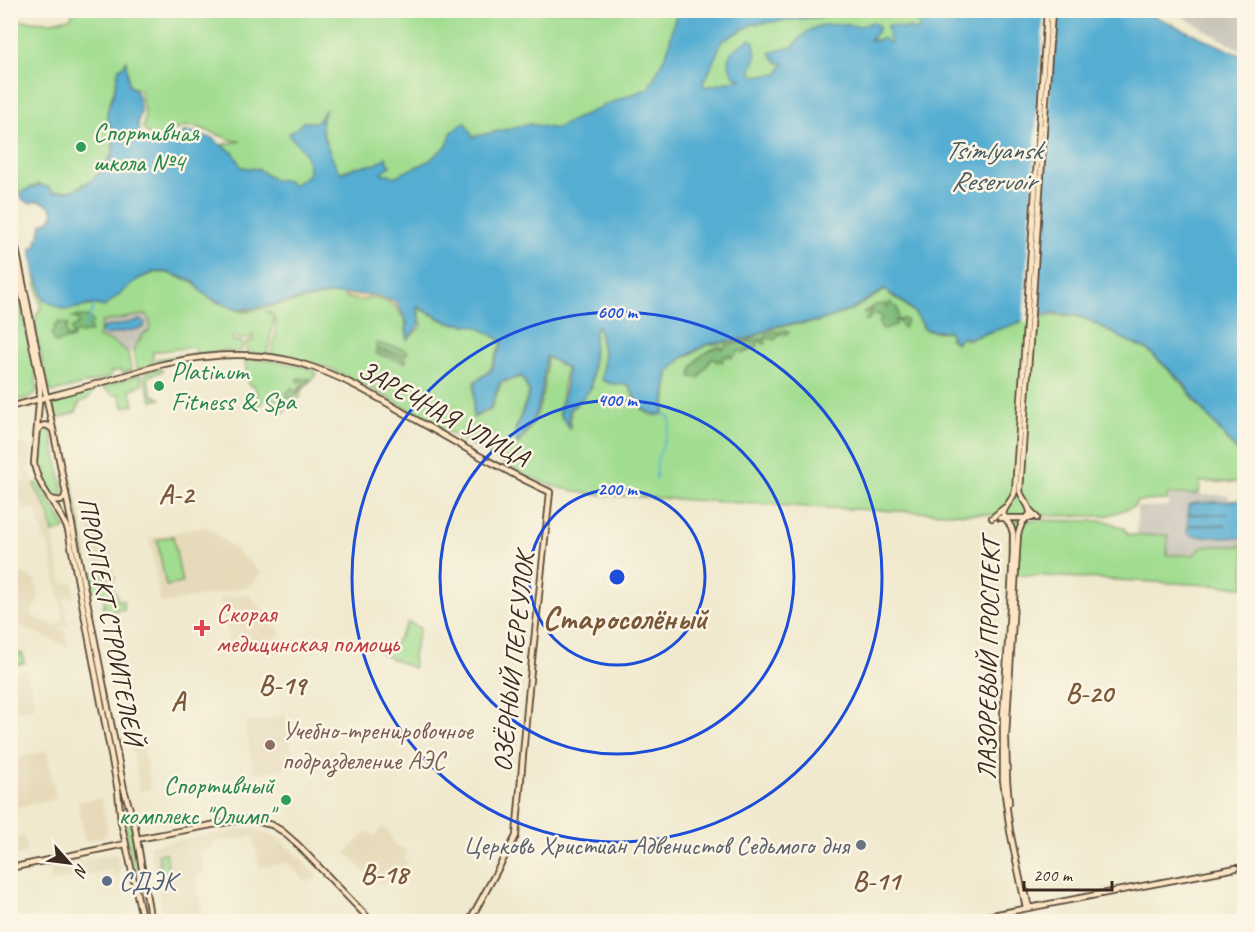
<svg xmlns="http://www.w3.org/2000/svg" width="1255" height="932" viewBox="0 0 1255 932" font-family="Caveat,sans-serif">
	<rect width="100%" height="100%" fill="#fcf5e5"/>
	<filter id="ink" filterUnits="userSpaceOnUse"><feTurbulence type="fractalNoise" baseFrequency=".0167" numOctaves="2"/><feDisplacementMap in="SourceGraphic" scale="12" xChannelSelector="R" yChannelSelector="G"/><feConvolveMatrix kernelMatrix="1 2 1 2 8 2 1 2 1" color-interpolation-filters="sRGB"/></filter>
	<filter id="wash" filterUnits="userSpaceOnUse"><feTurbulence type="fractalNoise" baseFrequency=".008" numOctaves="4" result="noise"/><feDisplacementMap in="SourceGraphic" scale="24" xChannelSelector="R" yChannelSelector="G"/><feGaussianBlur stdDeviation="1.35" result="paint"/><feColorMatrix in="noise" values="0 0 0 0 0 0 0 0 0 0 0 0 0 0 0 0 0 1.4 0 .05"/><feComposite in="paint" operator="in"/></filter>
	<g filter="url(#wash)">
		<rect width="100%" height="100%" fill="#f0e9ce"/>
		<!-- built -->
		<g fill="#e6daba">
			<polygon points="11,440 32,447 29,466 34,486 49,513 62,584 73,583 76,597 64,599 68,625 59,627 64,629 69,647 17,624 11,625 11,577 12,575 24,573 35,580 39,598 31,615 58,627 58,623 64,621 48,541 44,541 36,508 23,511 16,484 27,480 23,471 11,457"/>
			<polygon points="98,514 98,523 102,547 109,546 115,574 97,570 88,519"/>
			<polygon points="208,526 261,573 249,587 161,604 149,538"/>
			<polygon points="248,594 279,628 281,638 238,646 230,647 220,598"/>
			<polygon points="27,669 35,707 11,712 11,673"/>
			<polygon points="125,674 137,739 142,739 151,789 140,791 117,676"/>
			<polygon points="285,715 296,766 254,774 245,723"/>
			<polygon points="47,751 56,799 12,808 10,794 11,772 20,757"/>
			<polygon points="101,798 108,832 105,837 85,841 78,802"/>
			<polygon points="383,827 393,838 391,841 398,849 401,846 408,853 404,858 408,862 383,885 368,870 365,873 346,853 369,831 374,836"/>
			<polygon points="237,829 253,829 265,832 275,836 295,853 318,878 306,882 286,862 259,868 253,836 212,843 213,849 201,852 204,873 195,875 202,912 207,917 208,921 164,921 149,846"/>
			<polygon points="24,836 27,852 11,856 11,839"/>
			<polygon points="115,854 118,856 121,874 113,876 111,869 51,883 48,866"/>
		</g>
		<!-- industrial -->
		<g fill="#c8c4b8">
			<polygon points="1172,11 1244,11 1244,52"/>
			<polygon points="147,313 151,325 148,332 143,334 133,351 128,352 113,342 98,338 102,322"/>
			<polygon points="1169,495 1229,495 1228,500 1196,503 1188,505 1187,532 1191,537 1244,538 1242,545 1203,546 1194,555 1167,554 1168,535 1137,535 1137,507 1168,506"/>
		</g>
		<!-- green -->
		<g fill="#a1dd90" stroke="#6e8457" stroke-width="1.5">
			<path d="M75,10L678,11L674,22L668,50L649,88L605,105L555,129L530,124L472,137L466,123L452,132L447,145L429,161L394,178L382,175L384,170L377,164L356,167L340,172C332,162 324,140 322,127C321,122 322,118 324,113L317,122H303L296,129L303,150L309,160V174L294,185L286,180H274L258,169L241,167C235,158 233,149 221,145L241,141L232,140L203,129L189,126L174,130L164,138L151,137L143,128L145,115L140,90L129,86L126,60L124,66L119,68C117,76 116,85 113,93C108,109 102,117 114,131L112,153L102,170L93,179L71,191L62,190L54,192L49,187L39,184L25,190L21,195L14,183L11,168L10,20L51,22L70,18Z"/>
			<path d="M862,12C878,12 913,11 920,27L918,30L915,31L908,28L889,32L888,38L891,42L889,43L886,41L885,40H870V37L865,26C832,26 814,16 792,48H786L784,63L778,74L754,76L751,70L745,78L705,87L703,84L704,79L706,78L722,41L753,24Z"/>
			<polygon points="10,255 35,368 37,392 30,397 11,402"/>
			<path d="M155,273H167L193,282L201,291L210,299L241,312H250L237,309L253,310L345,292V297C354,299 362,303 370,297L390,302L395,305L405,317L407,340L422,326L418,308L448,323L476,326L502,341L490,370L474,382L473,418L491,410L501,383L521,377L529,392L515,429L517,445C541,420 545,391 547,357L566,368L559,414L570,428L571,410L583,398L592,387L595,328L598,327L603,354L602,380C613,387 616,383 628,386C636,401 644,421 664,414L669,373L682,359L708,345L749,340L777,327L818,322L852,310L886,290C894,300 902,301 910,309C916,314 920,323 924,330C933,333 940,331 950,332L949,339L956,343L962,338L968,340L1036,317L1054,315L1075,316L1088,320L1123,339L1147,350L1182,383L1198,405L1238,453L1244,460V498H1240L1239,482H1200L1199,494H1168L1167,500L1136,501L1135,506L1106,516L1000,515L827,508L589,494L556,487L528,477L377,392L331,369L286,357L271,355C273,342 282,320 269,312H267L272,315L274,319L267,355L251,353L246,351L245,344L247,342H253L254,335H252L251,339H239L237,336L233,335V341L242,342V350L238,352L223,351L201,355L197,354L194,347L153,352V362L151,366L138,369L137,368L133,351L143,334L148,332L151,326L147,314L102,322L98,337L113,342L128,352L131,370L123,373L120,370L110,372L111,375L110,377L54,392L50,391L43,367L34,320L41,307L35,274L40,285L43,299L65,310L95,305L104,307L138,279Z"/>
			<polygon points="193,353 194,354 193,356 159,363 156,361 157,359"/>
			<path d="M248,358C266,361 305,363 317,373L299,394L301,396L284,412L270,396L258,406L253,402L252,399L257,397L255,386H251L248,384L245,361Z"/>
			<path d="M159,368L163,371L151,375L148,379L152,394L161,399L152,401C149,391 143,382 146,372Z"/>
			<polygon points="140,374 142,377 142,384 130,390 134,405 123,407 120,394 114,395 102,387"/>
			<path d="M92,389L94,391C90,398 86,401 79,403L76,412L55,420L52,403L54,399Z"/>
			<path d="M45,427L51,432L64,493L62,496L57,498C37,490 32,446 42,429Z"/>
			<polygon points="67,465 69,466 87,567 84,565 65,468"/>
			<polygon points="35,483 39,484 62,521 65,529 53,533 49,513 34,485"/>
			<polygon points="1011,520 1106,521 1124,528 1128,535 1168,535 1167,555 1194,555 1203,546 1242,546 1244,541 1244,587 1009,574"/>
			<polygon points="173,536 182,583 166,586 157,540"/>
			<polygon points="85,570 104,575 105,579 115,577 112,581 114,592 116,592 118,601 123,600 124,609 104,612 103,605 105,605 102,590 92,591 92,585 90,585 89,579 86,579"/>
			<polygon points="408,622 420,628 413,655 414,665 413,668 381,654 386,644 393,647"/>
			<polygon points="20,653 23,655 24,663 11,666 11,655"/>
			<polygon points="126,819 131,820 139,866 138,869 133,868 124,822"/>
			<polygon points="166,853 169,873 162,875 158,854"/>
		</g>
		<!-- forest -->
		<g fill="#80bc7a" stroke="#5e734c" stroke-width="1.5">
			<polygon points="890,302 898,309 898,320 905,319 907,321 904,328 898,321 895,321 896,325 884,329 880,326 879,321 883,318 877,314 871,316 868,321 865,320 873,310 869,311 867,313 864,313 864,312 877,304 881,305 885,303 887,308"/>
			<polygon points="80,316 88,317 92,320 92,325 89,327 91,329 91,332 85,332 80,334 78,332 73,334 71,329 78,324 79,320 71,317"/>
			<polygon points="58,321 60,321 61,324 64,323 68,324 66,330 67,337 74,336 73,338 54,343 52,333 55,330 54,326 58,325"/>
			<path d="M782,330L789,332L787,334H779L775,340L768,338L765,340L766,344L764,343L762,344L761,340L758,341L757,348H753L748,352L747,350L743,354L740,350L731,358L729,354L727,357L724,356L722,362L720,360L717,362L714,358L711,359L699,378L691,377C691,359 706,351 721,346V349L724,348L727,345C741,343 755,341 767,337V334L777,331L779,332Z"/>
			<polygon points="376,343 404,349 407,351 408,353 404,355 376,348"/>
			<polygon points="376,350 406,358 406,362 404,362 376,354"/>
			<polygon points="297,378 311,379 291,399 287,398 286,394 292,387 296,392 303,384 301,381 297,382"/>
		</g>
		<!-- sand -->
		<path fill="#eeda9e" stroke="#94825e" stroke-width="1.5" d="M345,292L395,296L405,317L401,316C396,302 383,299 370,297C361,303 354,299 345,297Z"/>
		<!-- water -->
		<g fill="#55add2" stroke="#486c78" stroke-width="1.5" fill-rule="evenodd">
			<path d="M678,11H1146L1152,15L1244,57V459L1199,405L1183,382L1147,349L1122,338L1088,319L1074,315L1054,313L1037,315L1009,326L969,338L961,337L956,342L951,338L950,331C941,330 934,332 925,329C921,322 917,313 910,308C903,301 893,296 885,289L852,309L819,321L775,326L750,338L707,344L682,358L668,372L663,414C643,417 637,401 629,385C618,383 612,386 602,379L604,354L598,326L595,328L591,387L582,399L569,409V428L560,413L566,385L567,368L546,356C541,394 543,412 517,444L516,430L530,392L522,376L500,382L490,408L473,417L475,382L491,371L503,341L476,326L448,322L417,306L420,324L407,339V323L396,302L374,295L331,294L253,308H235L210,298L201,291L194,281L167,272H154L138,279L104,307L95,304L65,310L43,299L40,285L35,274L31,248L37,246L36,239L39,238L42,224L49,221L54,214L49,205L39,201L29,203L22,199L21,194L24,191L39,185L47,187L54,193C61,190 67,192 73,190C89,185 110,168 113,151C114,144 114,137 114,131C102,116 108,109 114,93C116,85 117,77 119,68L124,66L126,60L129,86L135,89L139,100L141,113L138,121L139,130L145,142H168L184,132H193L198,135L212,138L221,145L234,153L241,167L258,169L274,180H286L294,185L309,174C309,153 302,149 288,134L296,129L303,122H317L326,109C324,114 322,118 321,123C321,133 334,164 340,172H343L356,167L377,164L386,157L387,161L391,166L384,170L382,174H389L394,177L429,161L447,145L452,132L465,122L473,137L530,124L555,129L605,105L649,88L668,50L674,22ZM862,12C879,11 912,10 920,27L918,30L915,31L908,27L907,29L904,28L903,30L900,27L888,25L887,28L889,33L888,36V38L891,42L889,43L886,41L883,38L874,41L870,40V38H872C875,35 879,31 879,26L872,22C863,27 855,26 845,25C820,23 807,27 792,48H786L770,53L778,63H784L778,74L754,76L751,70L756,57L754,42L750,39L732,51L728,60L731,71L735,77L743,79L705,87L703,84L704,79H706L722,41L753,24Z"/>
			<polygon points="141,320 145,323 144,327 142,328 107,335 104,335 101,332 102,328"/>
			<polygon points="1244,500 1244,538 1191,536 1187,532 1188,526 1227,525 1188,525 1188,515 1228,514 1188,514 1188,505 1196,503"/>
		</g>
		<!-- pier -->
		<polygon fill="#f0e9ce" points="1044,11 1055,11 1035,319 1023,324"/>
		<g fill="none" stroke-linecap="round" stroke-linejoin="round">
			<!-- stream -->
			<g stroke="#55add2" stroke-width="1.5">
				<polyline points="85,328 95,304"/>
				<polyline points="656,480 657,461 670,424 670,417 663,414"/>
			</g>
		</g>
	</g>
	<g filter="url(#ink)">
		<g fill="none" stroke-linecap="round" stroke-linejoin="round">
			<!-- secondary casing -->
			<g stroke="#564738" stroke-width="8">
				<g id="secondary">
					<polyline points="10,219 61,469 124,789 135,827 151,922"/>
					<path d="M10,236L39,378L40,391L34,463C38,489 59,506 68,530L118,791L121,822L143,922"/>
					<path d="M10,407C43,398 75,390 107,381C126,375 145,369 164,364C207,354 256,351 299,363C338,374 372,394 406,414C453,441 500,469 550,492L528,698L516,836L469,922"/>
					<path d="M37,431C42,423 47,424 53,430"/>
					<polyline points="50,499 61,501 64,498 66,493"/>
					<polyline points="1030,510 1037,518"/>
					<polyline points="992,518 1004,508"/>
					<polyline points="1000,518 1032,518"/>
					<path d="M1009,803L1007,780L1006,736L1018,534L1022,523L1030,514C1031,505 1022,500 1020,491L1052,10"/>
					<polyline points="137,839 233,821 252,820 272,825 282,831 298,845 372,922"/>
					<polyline points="10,868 125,844"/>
					<polyline points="1025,891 1029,907"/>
					<path d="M1026,908L1010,831L1003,780V716L1008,643L1013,552V533L1011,527L1003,514C1005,505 1013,500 1015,491L1047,10"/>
					<polyline points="956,922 1236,868"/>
				</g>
			</g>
			<!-- secondary -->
			<use href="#secondary" stroke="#fce5c4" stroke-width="4.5"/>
			<!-- rail -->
			<polyline stroke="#3b2a1e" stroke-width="1.5" stroke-dasharray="9 4.5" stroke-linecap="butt" points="1240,10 1244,14"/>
		</g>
	</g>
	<!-- distance rings -->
	<g fill="none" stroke="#1d4ed8" stroke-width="3">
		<circle cx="617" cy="577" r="88"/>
		<circle cx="617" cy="577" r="177"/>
		<circle cx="617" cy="577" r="265"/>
	</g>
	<!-- markers -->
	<g fill="#2e9e5b" stroke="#fcf5e5" stroke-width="2">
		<circle cx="81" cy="147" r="6"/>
		<circle cx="159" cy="386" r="6"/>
		<circle cx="286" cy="800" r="6"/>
	</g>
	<path fill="#e0444e" stroke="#fcf5e5" stroke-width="2" d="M199 619h6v6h6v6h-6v6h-6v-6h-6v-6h6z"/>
	<circle fill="#8d6e63" stroke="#fcf5e5" stroke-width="2" cx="270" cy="745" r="6"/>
	<circle fill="#6b7280" stroke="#fcf5e5" stroke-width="2" cx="861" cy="845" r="6"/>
	<circle fill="#5c6f8a" stroke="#fcf5e5" stroke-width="2" cx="107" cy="881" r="6"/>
	<g text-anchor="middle" stroke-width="5" stroke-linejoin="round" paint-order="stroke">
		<!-- leisure labels -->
		<g font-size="26" fill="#27864d" stroke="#fcf5e5" text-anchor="start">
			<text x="93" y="141">Спортивная<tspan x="93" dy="30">школа №4</tspan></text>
			<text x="171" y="380">Platinum<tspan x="171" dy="30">Fitness &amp; Spa</tspan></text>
			<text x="274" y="794" text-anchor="end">Спортивный<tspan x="274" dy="30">комплекс "Олимп"</tspan></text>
		</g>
		<!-- street labels -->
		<g font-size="26" fill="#3b2a1e" stroke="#fcf5e5">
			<text transform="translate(444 413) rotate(29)" y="9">ЗАРЕЧНАЯ УЛИЦА</text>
			<text transform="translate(111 621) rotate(79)" y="9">ПРОСПЕКТ СТРОИТЕЛЕЙ</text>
			<text transform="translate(988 659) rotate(-89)" y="9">ЛАЗОРЕВЫЙ ПРОСПЕКТ</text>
			<text transform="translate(513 662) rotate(-84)" y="9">ОЗЁРНЫЙ ПЕРЕУЛОК</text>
		</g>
		<!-- health labels -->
		<g font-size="26" fill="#be3a42" stroke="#fcf5e5" text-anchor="start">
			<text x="216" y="622">Скорая<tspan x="216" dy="30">медицинская помощь</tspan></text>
		</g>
		<!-- education labels -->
		<g font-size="26" fill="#785e54" stroke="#fcf5e5" text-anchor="start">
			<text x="282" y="739">Учебно-тренировочное<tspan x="282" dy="30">подразделение АЭС</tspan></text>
		</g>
		<!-- worship labels -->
		<g font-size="26" fill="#5b616d" stroke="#fcf5e5" text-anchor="end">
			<text x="849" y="854">Церковь Христиан Адвенистов Седьмого дня</text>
		</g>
		<!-- service labels -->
		<g font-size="26" fill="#4e5e75" stroke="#fcf5e5" text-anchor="start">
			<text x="119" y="890">СДЭК</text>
		</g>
		<!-- water labels -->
		<g font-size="27" font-style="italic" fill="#44585d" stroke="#fcf5e5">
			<text x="993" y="159">Tsimlyansk<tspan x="993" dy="31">Reservoir</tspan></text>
		</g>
		<!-- neighbourhood labels -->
		<g font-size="27" font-weight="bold" fill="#79583a" stroke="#fcf5e5">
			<text x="176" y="503">А-2</text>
			<text x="282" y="694">В-19</text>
			<text x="1089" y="702">В-20</text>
			<text x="178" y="710">А</text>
			<text x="384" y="883">В-18</text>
			<text x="876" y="890">В-11</text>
		</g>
		<!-- district labels -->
		<g font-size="32" font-weight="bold" fill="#79583a" stroke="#fcf5e5">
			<text x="625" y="629">Староcолёный</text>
		</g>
	</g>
	<circle cx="617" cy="577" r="9" fill="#1d4ed8" stroke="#fcf5e5" stroke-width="3"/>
	<g font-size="18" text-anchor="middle" font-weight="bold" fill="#1d4ed8" stroke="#fcf5e5" stroke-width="5" stroke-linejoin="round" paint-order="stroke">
		<text x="617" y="318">600 m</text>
		<text x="617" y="406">400 m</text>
		<text x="617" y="495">200 m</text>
	</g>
	<!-- margin -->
	<rect width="1255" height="932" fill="none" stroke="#fcf5e5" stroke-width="36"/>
	<!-- north arrow -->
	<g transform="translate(69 863) rotate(118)" stroke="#fcf5e5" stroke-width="4.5" paint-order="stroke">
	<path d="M0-4.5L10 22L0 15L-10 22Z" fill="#3b2a1e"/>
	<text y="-9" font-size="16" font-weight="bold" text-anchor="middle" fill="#3b2a1e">N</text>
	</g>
	<!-- scale -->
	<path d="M1024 881v9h88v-9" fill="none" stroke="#3b2a1e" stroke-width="3"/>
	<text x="1033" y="881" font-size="18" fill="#3b2a1e" stroke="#fcf5e5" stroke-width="4.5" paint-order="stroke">200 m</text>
</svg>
